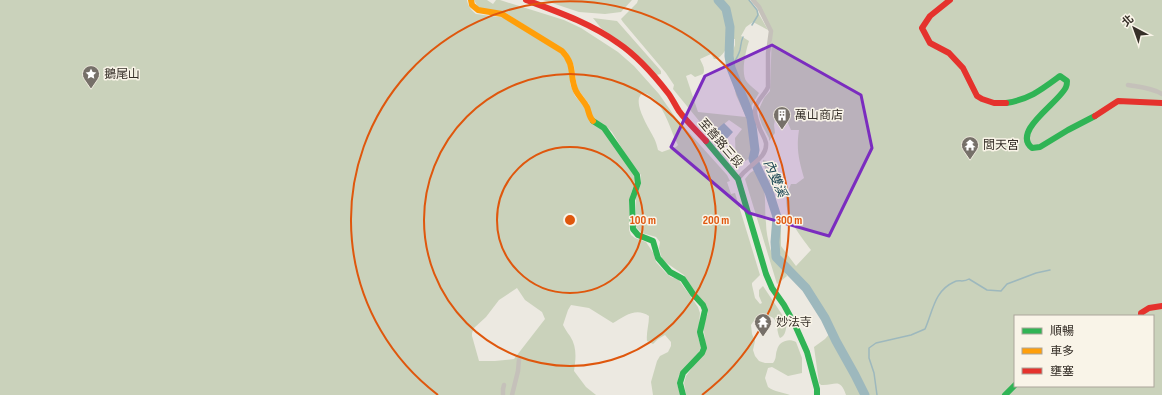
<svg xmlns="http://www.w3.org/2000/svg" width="1162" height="395" viewBox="0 0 1162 395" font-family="'Sofia Sans Condensed','Noto Sans TC',sans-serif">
	<rect width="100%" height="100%" fill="#ece9e1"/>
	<!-- green -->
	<g fill="#cad2bb" fill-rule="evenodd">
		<path d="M0,0H467C468,6 471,10 476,14L507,18L560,53L566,60L571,75L570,84L575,96L608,135L635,178V183L631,193L629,203L630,220L629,230L631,235L635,238L646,242L654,254L656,262L666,273L671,277L678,279L689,294L698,307L700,313L698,337L701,347L698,354L679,375L677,384L681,395H653L651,382L657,361L660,356L668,352L671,346V342L665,335L658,339L653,344L647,341C646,333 649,325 649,316C636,307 625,316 613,323L589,308L571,305L568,310L563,325C565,329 567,332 570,336C577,347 576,358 574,371L586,387L596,395H0ZM517,288L525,300L542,312L545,319L514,359L495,361H479L472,336V333L474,328L486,317L499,300Z"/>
		<path d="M474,0H487L493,4L496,0H500L564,20L581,28L618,52L634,66L659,94L675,117L727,175L730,181L727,182L731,194L735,193L760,275L752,283V285L755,298L760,304L762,303L759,296V290L763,286L787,322C786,328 786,336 780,338C775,330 780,314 764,316C758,316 754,320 751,325L752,334L755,341L753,350L755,356L759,361L765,363H773C777,358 775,355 777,350C779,341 789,338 796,342L802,358V373L788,376L772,367L768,368L765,378L768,387C775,392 782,392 790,395H686L684,383L686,376L705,350V339L703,325L708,313L706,305L694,291L684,275L668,264L662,259L659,248L660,242L656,237L642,233L636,227L635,220L636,213V196L641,184V175L629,160L612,132L606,126L595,120L591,114L589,104L577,88L574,66L571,59L567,52L506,13L479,9ZM644,93C663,99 669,127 677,143L678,145L676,147L662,152L658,150C657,146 656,142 654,138C650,130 629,98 644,93Z"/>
		<polygon points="543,0 632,0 621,12 605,14 579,12"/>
		<path d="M638,0H749L756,9L768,30L753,22L746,27L741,36L749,41C746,50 740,74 747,82C750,86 755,89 759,93L752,105L750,114L751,123L752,153C749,161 744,162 736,164L735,138L742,129L729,120L719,128L711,124L710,126L721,140L718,144L673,89L674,85L666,73L623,22L621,19L637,3ZM732,39H735V45L729,62L730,68L736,95L746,117L698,112L686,76L691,74L695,77L703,74C706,69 702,64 700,59L711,54L714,59H717C727,52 725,47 732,39Z"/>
		<path d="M755,0H1162V395H846C840,377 835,386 821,385L819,383L814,347L825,339L832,331L831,325C824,313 818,299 809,287C799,273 782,261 774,244C769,232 774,220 774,207C774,192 769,177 763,163V160L767,161L781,225V246L796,266L811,250C800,235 786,219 786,199C786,194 789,189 791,184H796L804,178C799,160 796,149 799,130H791L783,112L777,108L774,125L775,133L769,141V138L762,125L759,116V109L764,98L770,91L772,31ZM1015,316H1153V386H1015Z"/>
		<polygon points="593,18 617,21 661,71 661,74 656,75 635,53 601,28"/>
		<path d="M756,169C768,180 764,208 766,223C766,231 768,240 770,248C774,261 780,263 786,274L787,276L777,284L745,179L750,173Z"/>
	</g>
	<!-- water -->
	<polygon fill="#9db8bd" points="724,123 733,132 724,142 710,126 711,124 718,128"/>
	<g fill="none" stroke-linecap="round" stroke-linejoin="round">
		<!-- stream -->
		<g stroke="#9db8bd" stroke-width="1.5">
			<polyline points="749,0 757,10 758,15 752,25"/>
			<path d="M731,68C734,62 738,57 740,50C741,45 741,41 743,37"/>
			<path d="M877,395L874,373L869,358V348L876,343L911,335L925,329C933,311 934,291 954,282C959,279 963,283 969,279L987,290L1001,291L1007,284L1036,273L1050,270"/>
		</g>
		<!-- river -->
		<polyline stroke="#9db8bd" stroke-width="9" points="718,0 726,9 730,27 729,56 731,68 751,118 755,150 753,159 769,192 777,217 775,242 776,257 806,288 825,318 836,341 855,375 865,395"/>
		<!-- street -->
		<g stroke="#c5c1ba" stroke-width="4.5">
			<path d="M1128,85C1139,87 1152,88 1162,94"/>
			<path d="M738,179C742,174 746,170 751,166C758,160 767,154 766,143C765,138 762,134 760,129C758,124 755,116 755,111C755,101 765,95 768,87V53L771,31L759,7L753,0"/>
			<polyline points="503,395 503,389 504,385"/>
			<polyline points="512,395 518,371 519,360"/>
		</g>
		<!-- fast -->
		<g stroke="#30b455" stroke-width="6">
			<path d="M1006,103C1030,99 1041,90 1060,76L1067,81C1067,83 1067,85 1066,87C1060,102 1011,131 1032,148L1040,147L1068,130L1095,116"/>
			<polyline points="593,121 604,128 637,175 638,183 632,200 633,229 638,235 653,241 658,258 670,272 683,279 693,294 703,305 705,310 700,332 704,348 702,353 683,373 680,383 683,395"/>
			<polyline points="706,141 738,179 766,274 772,288 784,305 795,325 807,352 817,389 817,395"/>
			<polyline points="1005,395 1015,385"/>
		</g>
		<!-- slow -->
		<path stroke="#ff9f0a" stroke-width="6" d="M471,0L472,5L478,10L502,14L562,51C576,65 569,77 576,91C579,97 584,101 587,107C589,112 589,117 593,121"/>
		<!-- jam -->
		<g stroke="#e5322d" stroke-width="6">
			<path d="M526,0C558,12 590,23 618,43C636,55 654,75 668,93C672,98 675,105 679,111C687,122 697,131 706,141"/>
			<polyline points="950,0 930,16 922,28 930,43 949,53 963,68 977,96 982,99 994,103 1006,103"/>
			<polyline points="1095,116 1118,101 1162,103"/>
			<polyline points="1141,316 1141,313 1149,308 1162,306"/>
		</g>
	</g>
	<!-- marked area -->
	<path fill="#7b2cbf" fill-opacity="0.2" stroke="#7b2cbf" stroke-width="3" stroke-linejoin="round" d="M772,45L861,95L872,148L829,236L749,213L671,147L705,76Z"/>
	<!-- distance rings -->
	<g fill="none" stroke="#df570d" stroke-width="2">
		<circle cx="570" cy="220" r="73"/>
		<circle cx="570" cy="220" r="146"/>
		<path d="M438 395A219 219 0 1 1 702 395"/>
	</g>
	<!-- icons -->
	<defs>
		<g id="sight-pin" transform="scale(0.9)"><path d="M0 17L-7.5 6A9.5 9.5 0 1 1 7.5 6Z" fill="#767069" stroke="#f9f4e8"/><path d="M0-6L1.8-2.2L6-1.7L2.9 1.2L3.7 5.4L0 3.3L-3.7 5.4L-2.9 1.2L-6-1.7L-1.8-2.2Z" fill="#fff"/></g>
		<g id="building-pin" transform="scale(0.9)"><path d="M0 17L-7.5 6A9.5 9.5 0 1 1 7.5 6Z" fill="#767069" stroke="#f9f4e8"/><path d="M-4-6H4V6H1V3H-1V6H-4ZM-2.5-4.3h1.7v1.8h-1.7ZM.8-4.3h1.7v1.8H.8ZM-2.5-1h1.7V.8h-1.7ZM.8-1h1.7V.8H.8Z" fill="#fff"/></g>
		<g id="temple-pin" transform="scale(0.9)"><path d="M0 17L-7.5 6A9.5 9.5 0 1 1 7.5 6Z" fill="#767069" stroke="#f9f4e8"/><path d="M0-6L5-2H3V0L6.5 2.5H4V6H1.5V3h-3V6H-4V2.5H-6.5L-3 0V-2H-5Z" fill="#fff"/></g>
	</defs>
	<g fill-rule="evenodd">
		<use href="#sight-pin" x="91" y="74"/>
		<use href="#building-pin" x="782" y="115"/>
		<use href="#temple-pin" x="970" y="145"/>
		<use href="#temple-pin" x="763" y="322"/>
	</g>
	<g text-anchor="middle" stroke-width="3" stroke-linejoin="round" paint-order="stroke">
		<!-- poi labels -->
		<g font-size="12" fill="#362f28" stroke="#f9f4e8" text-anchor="start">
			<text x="104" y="78">鵝尾山</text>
			<text x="795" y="119">萬山商店</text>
			<text x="983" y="149">閭天宮</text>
			<text x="776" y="326">妙法寺</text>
		</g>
		<!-- street labels -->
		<g font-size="12" fill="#362f28" stroke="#f9f4e8">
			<text transform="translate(721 143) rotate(49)" y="4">至善路三段</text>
		</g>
		<!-- water labels -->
		<g font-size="13" font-style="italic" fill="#1f4956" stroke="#f9f4e8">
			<text transform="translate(776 178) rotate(67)" y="5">內雙溪</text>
		</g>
	</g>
	<circle cx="570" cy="220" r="6" fill="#df570d" stroke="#f9f4e8" stroke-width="2"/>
	<g font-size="12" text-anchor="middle" font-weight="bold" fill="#df570d" stroke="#f9f4e8" stroke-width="3" stroke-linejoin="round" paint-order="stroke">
		<text x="643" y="224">100 m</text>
		<text x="716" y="224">200 m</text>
		<text x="789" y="224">300 m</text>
	</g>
	<!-- legend -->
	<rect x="1014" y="315" width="140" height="72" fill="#f9f4e8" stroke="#aba59b"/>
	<rect x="1022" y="328" width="20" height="6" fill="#30b455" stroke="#aba59b"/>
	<text x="1050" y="335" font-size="12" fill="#362f28">順暢</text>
	<rect x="1022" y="348" width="20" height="6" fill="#ff9f0a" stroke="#aba59b"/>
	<text x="1050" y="355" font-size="12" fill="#362f28">車多</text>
	<rect x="1022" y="368" width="20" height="6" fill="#e5322d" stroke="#aba59b"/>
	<text x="1050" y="375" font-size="12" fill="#362f28">壅塞</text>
	<!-- north arrow -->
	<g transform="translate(1134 28) rotate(319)" stroke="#f9f4e8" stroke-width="3" paint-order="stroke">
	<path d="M0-3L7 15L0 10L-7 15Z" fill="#362f28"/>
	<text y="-6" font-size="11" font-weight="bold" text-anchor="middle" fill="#362f28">北</text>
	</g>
</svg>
